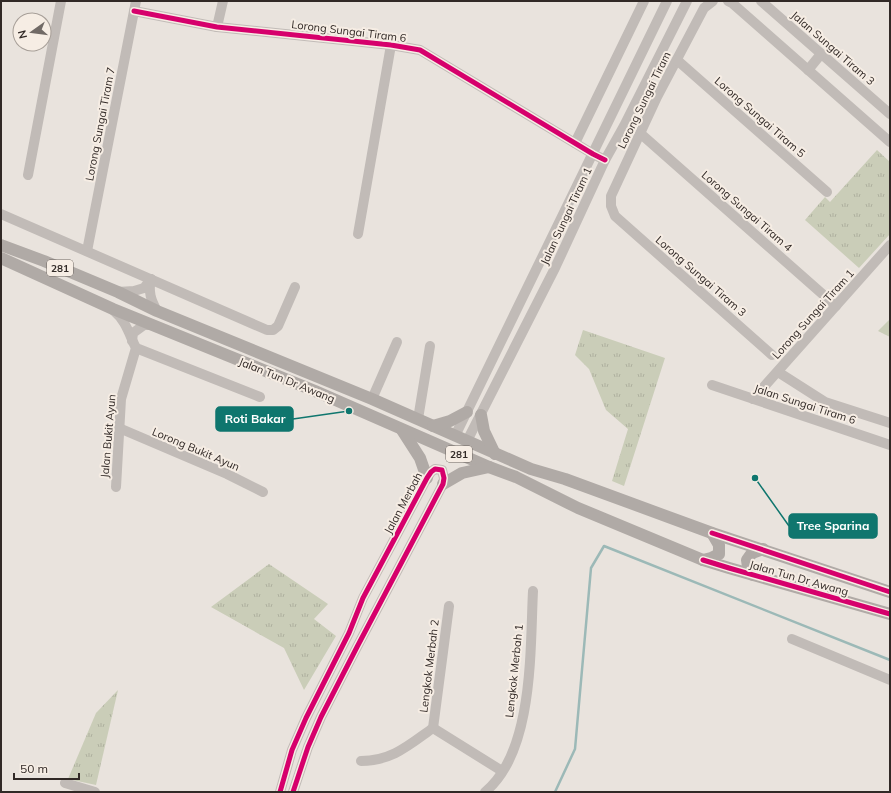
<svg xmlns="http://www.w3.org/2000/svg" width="891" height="793" viewBox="0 0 891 793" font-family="Mulish,sans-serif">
	<defs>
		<pattern id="grass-tufts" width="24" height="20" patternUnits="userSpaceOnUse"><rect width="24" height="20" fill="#cacdb8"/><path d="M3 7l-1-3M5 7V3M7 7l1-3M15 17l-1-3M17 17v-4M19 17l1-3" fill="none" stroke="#aeb09e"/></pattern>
	</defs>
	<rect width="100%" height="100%" fill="#e9e3dd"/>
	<!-- grass -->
	<g fill="url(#grass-tufts)">
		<polygon points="877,150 890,162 890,234 859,268 805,220 825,197 830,202"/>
		<polygon points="890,319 890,337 878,331"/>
		<polygon points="583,330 665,358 624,486 612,481 628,429 606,410 589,369 575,355"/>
		<polygon points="269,564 328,604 314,619 336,636 304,690 284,648 211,607"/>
		<polygon points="118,690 96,785 68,779 96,713"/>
	</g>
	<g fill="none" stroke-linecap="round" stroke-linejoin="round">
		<!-- stream -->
		<polyline stroke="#9cb9b7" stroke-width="2.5" points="555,792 575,749 591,568 604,546 890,660"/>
		<!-- minor -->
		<g stroke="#c1bbb7" stroke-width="10">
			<polyline points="713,1 704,8 657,97 611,196 611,206 615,216 772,355"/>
			<polyline points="728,1 732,3 890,142"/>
			<polyline points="761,1 890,114"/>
			<polyline points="134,11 217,27 391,45 420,50 593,154 605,160"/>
			<polyline points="217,27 223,1"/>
			<polyline points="677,60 827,192"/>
			<polyline points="808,70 821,54"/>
			<polyline points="641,134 836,306"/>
			<polyline points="575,143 644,1"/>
			<polyline points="28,175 61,1"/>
			<polyline points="1,214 267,330 273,330 278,326 295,287"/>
			<polyline points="358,234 391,45"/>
			<polyline points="87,251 136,1"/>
			<path d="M151,279C148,292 151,300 157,311"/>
			<polyline points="118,292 134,291 144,288 151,279"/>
			<path d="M114,311C126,321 129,334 136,348L121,399L116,487"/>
			<polyline points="132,341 133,333 144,325 151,325"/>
			<polyline points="136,348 260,397"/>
			<polyline points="778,372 825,402 890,423"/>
			<polyline points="712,385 890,445"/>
			<polyline points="372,399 397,342"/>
			<polyline points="753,399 890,245"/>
			<polyline points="418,419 430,346"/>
			<polyline points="119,428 227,474 263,492"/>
			<polyline points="455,436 667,1"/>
			<polyline points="467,441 555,268 605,160 624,126 687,1"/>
			<polyline points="792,639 890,680"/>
			<polyline points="433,728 502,771"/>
			<path d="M361,761C392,761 409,745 433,728L449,606"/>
			<polyline points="65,783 95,792"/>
			<polyline points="280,792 292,750 306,718 349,633 363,598 427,478 431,472 435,469 442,470 444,478 443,484 357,647 321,717 308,747 293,792"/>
			<path d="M485,792C534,752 530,649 533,591"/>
		</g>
		<!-- major -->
		<g stroke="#b0aaa6" stroke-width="12">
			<polyline points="1,245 44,261 118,292 157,311 372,399 531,469 565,479 712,533 890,592"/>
			<polyline points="1,258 113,309 315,391 489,467 516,477 578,508 703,560 729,568 890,614"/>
			<polyline points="481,415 484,431 495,454"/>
			<polyline points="433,426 450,421 467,412"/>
			<polyline points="402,430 420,458 427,478"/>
			<polyline points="443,484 462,473 489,467"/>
			<polyline points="703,560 711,558 719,554 719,545 712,533"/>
			<polyline points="753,575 748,567 747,560 752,553 763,549"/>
		</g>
		<!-- cycleway casing -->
		<g stroke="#f6ede4" stroke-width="8">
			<g id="cycleway">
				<polyline points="134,11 217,27 391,45 420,50 593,154 605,160"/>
				<polyline points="712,533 890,592"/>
				<polyline points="703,560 729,568 890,614"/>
				<polyline points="280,792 292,750 306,718 349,633 363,598 427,478 431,472 435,469 442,470 444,478 443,484 357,647 321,717 308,747 293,792"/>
			</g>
		</g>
		<!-- cycleway -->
		<use href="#cycleway" stroke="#d6006c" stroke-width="5"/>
	</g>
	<g text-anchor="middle" stroke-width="4" stroke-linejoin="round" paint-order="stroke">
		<!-- shield labels -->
		<g fill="#f6ede4" stroke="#6c645f" stroke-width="1">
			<rect x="47" y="260" width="26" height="16" rx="3"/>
			<rect x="446" y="446" width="26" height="16" rx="3"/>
		</g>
		<g font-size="10" font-weight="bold" fill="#312926">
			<text x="60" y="272">281</text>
			<text x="459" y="458">281</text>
		</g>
		<!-- street labels -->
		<g font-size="11" fill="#312926" stroke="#f6ede4">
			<text transform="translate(349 31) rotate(7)" y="4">Lorong Sungai Tiram 6</text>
			<text transform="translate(833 48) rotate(41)" y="4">Jalan Sungai Tiram 3</text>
			<text transform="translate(644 100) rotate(-64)" y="4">Lorong Sungai Tiram</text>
			<text transform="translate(760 117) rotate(41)" y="4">Lorong Sungai Tiram 5</text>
			<text transform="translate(100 124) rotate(-79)" y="4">Lorong Sungai Tiram 7</text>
			<text transform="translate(747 211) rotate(41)" y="4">Lorong Sungai Tiram 4</text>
			<text transform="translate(566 216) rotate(-65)" y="4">Jalan Sungai Tiram 1</text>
			<text transform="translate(701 276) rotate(41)" y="4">Lorong Sungai Tiram 3</text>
			<text transform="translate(813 314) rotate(-48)" y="4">Lorong Sungai Tiram 1</text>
			<text transform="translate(287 380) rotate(22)" y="4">Jalan Tun Dr Awang</text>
			<text transform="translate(805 404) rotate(18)" y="4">Jalan Sungai Tiram 6</text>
			<text transform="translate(108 436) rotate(-85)" y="4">Jalan Bukit Ayun</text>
			<text transform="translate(196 449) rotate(23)" y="4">Lorong Bukit Ayun</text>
			<text transform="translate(403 503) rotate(-62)" y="4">Jalan Merbah</text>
			<text transform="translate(799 578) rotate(16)" y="4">Jalan Tun Dr Awang</text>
			<text transform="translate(429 666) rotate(-83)" y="4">Lengkok Merbah 2</text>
			<text transform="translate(514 671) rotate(-84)" y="4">Lengkok Merbah 1</text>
		</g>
	</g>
	<!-- callouts -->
	<path fill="none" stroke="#0f766e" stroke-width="1.5" d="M349 411L293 419M755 478L789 526"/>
	<g fill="#0f766e" stroke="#f6ede4" stroke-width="1.5">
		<circle cx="349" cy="411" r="4"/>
		<circle cx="755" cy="478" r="4"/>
	</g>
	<g fill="#0f766e" stroke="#0f766e" stroke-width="1.5">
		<rect x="216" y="407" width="77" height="24" rx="4"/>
		<rect x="789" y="514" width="88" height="24" rx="4"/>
	</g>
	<g font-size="12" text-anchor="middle" font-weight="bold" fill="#fff">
		<text x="255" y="423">Roti Bakar</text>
		<text x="833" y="530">Tree Sparina</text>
	</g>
	<!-- border -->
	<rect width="891" height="793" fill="none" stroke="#312926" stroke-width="4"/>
	<!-- north arrow -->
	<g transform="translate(32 32) rotate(256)"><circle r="19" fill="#f6ede4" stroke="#a79f98"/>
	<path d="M0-3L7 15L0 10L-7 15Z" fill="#716a66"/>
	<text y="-6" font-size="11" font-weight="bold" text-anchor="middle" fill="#312926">N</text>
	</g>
	<!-- scale -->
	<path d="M14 773v6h65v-6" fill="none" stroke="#312926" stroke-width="2"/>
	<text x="20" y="773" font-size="12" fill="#312926" stroke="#f6ede4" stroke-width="3" paint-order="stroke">50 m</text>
</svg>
